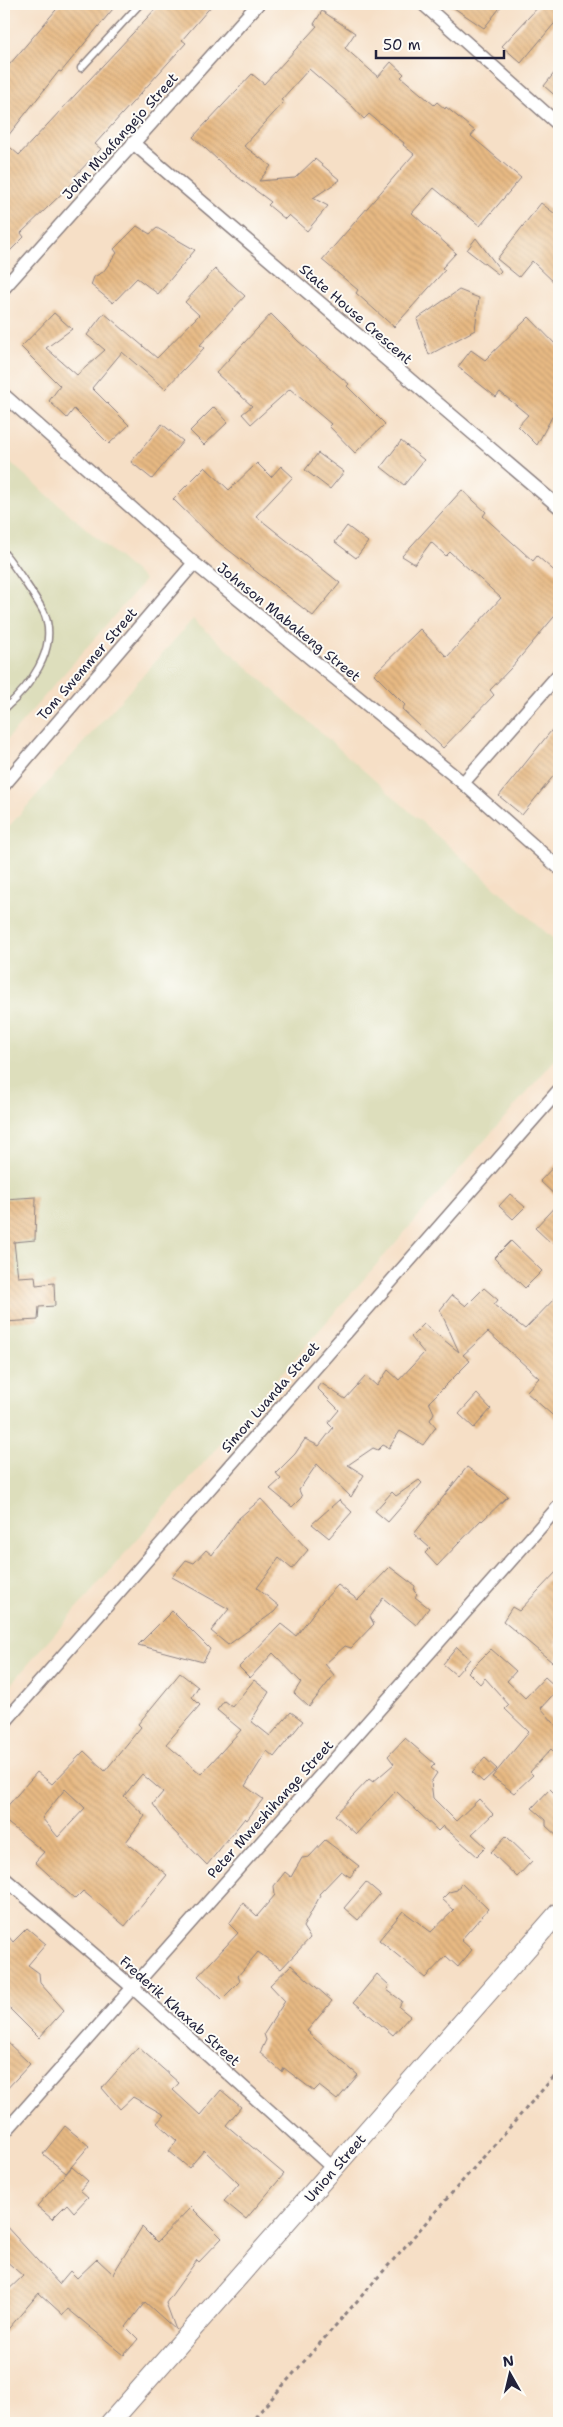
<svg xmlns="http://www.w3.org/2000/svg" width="563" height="2427" viewBox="0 0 563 2427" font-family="'Shantell Sans',sans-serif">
	<defs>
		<pattern id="building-back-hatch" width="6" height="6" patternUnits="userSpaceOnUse" patternTransform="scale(1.25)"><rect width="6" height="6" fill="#e7b983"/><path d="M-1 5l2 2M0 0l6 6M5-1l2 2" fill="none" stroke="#c69f72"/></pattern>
	</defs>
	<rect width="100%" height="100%" fill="#fdfcf7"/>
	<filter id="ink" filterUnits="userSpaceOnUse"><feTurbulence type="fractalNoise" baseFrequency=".02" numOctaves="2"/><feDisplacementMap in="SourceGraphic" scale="10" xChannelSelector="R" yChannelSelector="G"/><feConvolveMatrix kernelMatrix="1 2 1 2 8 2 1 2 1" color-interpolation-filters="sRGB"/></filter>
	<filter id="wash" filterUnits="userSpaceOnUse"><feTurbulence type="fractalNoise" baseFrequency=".0096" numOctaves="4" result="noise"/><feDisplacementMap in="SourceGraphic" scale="20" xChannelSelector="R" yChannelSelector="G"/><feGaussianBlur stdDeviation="1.12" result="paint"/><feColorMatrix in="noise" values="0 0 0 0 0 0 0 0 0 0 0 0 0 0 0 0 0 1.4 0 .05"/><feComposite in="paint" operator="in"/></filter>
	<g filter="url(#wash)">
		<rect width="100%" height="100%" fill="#f6dfc6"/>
		<!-- built -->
		<g fill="#dddebc">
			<polygon points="4,457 145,580 4,743"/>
			<polygon points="193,619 559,944 559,1055 4,1692 4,832"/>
		</g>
		<g id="blocks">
			<!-- building -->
			<g fill="url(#building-back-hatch)" fill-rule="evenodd">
				<polygon points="61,4 117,4 61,72 59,71 4,141 4,71"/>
				<polygon points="160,4 213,4 182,40 186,43 95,144 101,149 74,177 76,180 21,233 24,237 4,257 4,142 19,155"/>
				<polygon points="448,4 503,4 484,28"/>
				<polygon points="541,4 559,4 559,18 521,63 502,46"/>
				<polygon points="322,11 355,33 345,48 378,77 391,62 404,74 401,77 434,105 437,102 445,109 446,107 475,131 471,136 521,178 480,226 434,188 412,213 456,253 442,268 445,270 394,327 356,293 358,290 322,260 414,154 403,145 404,143 369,114 364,119 352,106 309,69 281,100 284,102 244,146 271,166 259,181 295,178 315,159 340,180 313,198 328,206 307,231 289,215 285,219 268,205 271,202 230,171 193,137 252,74 264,84 317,26 314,24"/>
				<polygon points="559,67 559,99 544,86"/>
				<polygon points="541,203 559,217 559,287 532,261 519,277 497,259"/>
				<polygon points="137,226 150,234 157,228 195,250 158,294 137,278 113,303 91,285 94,277 103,272 117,253 114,249"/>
				<polygon points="476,238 501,271 498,274 467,250"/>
				<polygon points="215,269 245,296 200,345 204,348 165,389 122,352 92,388 129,425 109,444 74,409 67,418 49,401 60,386 21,347 54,313 72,329 46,348 77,375 105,350 87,335 104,313 157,358 199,315 185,302"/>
				<polygon points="459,290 479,298 475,330 429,355 417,319"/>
				<polygon points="271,314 298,341 349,384 347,386 385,424 355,453 329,426 331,424 290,389 251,424 242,414 252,406 216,373"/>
				<polygon points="529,317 559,348 559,420 553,415 537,445 518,426 528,415 500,392 496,397 458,367 471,350 485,360"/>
				<polygon points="214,407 228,422 204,445 190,431"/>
				<polygon points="162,424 183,441 152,479 131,462"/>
				<polygon points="401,441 424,460 404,485 381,467"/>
				<polygon points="318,453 344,472 330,489 305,470"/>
				<polygon points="257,463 271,477 281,466 293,477 256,516 340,583 313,616 212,537 173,499 205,467 229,490"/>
				<polygon points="462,490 486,512 483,516 533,561 537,556 559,575 559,611 511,668 490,690 494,695 443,748 402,709 405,705 374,674 420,629 447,657 501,598 450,552 446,556 431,542 415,564 402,556"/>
				<polygon points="347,526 368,542 356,558 335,542"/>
				<polygon points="559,721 559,769 522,815 499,796"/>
				<polygon points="559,1161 559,1199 540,1181"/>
				<polygon points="510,1194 525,1207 513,1219 499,1206"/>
				<polygon points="36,1197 35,1240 14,1242 18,1277 35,1276 36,1285 54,1283 55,1306 39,1307 38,1320 4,1322 4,1199"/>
				<polygon points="559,1202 559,1237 552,1244 535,1228"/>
				<polygon points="511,1241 542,1271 525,1288 494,1258"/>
				<polygon points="484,1288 498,1300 494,1305 525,1329 559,1294 559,1421 526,1392 539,1378 488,1332 463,1355 470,1361 429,1402 434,1413 430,1420 436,1427 423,1445 400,1431 389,1448 383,1445 378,1450 373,1448 348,1465 364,1475 351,1497 317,1464 299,1490 302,1497 292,1507 270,1489 281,1479 276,1473 295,1454 305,1439 319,1446 333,1428 328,1423 339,1410 317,1388 321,1383 345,1399 366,1376 377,1386 388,1370 399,1380 424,1353 411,1337 424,1324 459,1352 440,1310 452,1295 466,1306"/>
				<polygon points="477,1394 491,1409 474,1428 459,1414"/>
				<polygon points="467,1467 508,1496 482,1521 481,1520 437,1566 425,1553 430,1548 414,1534"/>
				<polygon points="419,1480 422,1483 388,1522 375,1511 392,1492 396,1496"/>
				<polygon points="261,1499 308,1550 292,1569 279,1558 257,1588 279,1606 274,1612 228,1645 211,1631 229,1609 172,1577 186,1560 194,1563 206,1550 212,1555 239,1518"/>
				<polygon points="339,1500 352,1512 329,1538 312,1524"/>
				<polygon points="390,1567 415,1586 414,1591 417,1594 415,1597 429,1608 416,1625 383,1598 370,1617 374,1624 351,1648 345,1646 325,1664 334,1675 309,1707 294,1693 301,1682 273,1653 250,1678 239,1667 281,1624 296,1636 321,1603 338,1585 358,1600"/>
				<polygon points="559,1569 559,1637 555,1644 559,1648 559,1655 552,1662 503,1621 512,1607 519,1611"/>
				<polygon points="172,1611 210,1649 203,1662 138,1645"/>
				<polygon points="457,1647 470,1659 456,1675 443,1664"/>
				<polygon points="491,1649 516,1671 507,1681 525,1698 545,1677 558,1689 541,1708 559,1729 559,1757 551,1749 530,1772 533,1775 514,1793 492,1777 529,1732 505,1709 509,1705 485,1678 480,1684 468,1672"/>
				<path d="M180,1673L198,1687L192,1697L200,1705L166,1744L201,1774L241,1730L217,1710L224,1701L232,1707L254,1680L269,1692L251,1721L270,1736L291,1712L303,1721L274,1757L267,1751L245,1786L263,1799L247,1820L245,1818L207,1865L167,1824L153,1804L163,1792L142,1774L124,1796L145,1816L126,1842L167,1875L125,1926L83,1891L75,1899L35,1862L44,1852L4,1820V1810L37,1772L52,1784L84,1751L105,1771L141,1727L138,1724ZM65,1789L85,1808L58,1837L42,1818Z"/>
				<polygon points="405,1738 435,1764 431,1768 437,1773 431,1782 433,1798 456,1821 479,1799 493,1814 472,1834 486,1847 477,1856 443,1826 438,1831 396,1791 356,1834 335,1815 369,1779 373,1782 394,1764 388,1756"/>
				<polygon points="485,1758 497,1769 483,1782 472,1772"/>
				<polygon points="550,1789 559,1798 559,1838 546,1826 546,1820 532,1808"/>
				<polygon points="506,1836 532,1861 517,1877 491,1852"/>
				<polygon points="325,1840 359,1866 350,1877 341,1871 319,1894 320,1896 303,1927 310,1938 281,1969 258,1952 238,1976 240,1981 222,1999 198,1976 238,1933 229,1924 243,1903 257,1916 275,1895 274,1886 285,1872 291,1877 302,1858 309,1857"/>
				<polygon points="366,1882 380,1894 358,1920 344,1908"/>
				<polygon points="461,1883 488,1909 461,1940 472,1950 458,1967 446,1956 425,1978 379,1940 403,1911 431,1932 454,1910 442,1899 449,1892 457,1890"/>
				<polygon points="27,1928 46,1944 28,1965 39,1973 40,1983 64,2010 39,2038 4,2003 4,1931 13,1942"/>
				<polygon points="291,1965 332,2001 307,2031 310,2033 309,2034 358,2075 337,2100 319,2086 314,2091 284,2068 282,2072 260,2053 266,2040 264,2034 285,2001 270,1985"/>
				<polygon points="377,1974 389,1985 387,1990 402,2001 399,2007 410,2016 393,2035 354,2002"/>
				<polygon points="4,2039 30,2064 4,2092"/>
				<polygon points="138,2047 179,2083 173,2090 200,2115 221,2090 241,2107 226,2125 284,2174 246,2219 224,2201 239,2184 204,2150 189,2168 169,2151 177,2141 157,2123 164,2115 133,2097 120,2109 102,2088"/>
				<polygon points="65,2126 89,2146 66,2173 43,2154"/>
				<polygon points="72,2167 88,2181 80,2190 88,2197 74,2212 67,2204 52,2219 37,2206"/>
				<polygon points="191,2207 222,2238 199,2262 197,2260 166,2303 176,2330 145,2302 126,2327 138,2339 124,2355 68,2309 63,2315 39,2293 4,2334 4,2294 23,2276 4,2259 4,2224 59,2284 70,2271 77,2278 97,2259 113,2274 142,2227 157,2242"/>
			</g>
		</g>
	</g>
	<g filter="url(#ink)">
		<use href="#blocks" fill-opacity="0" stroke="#8c8080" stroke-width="1"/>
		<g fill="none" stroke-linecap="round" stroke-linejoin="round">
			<!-- service casing -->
			<g stroke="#8c8080" stroke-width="9">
				<g id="service">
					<polyline points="81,68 140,4"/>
					<path d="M4,553C13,564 40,603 45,615C58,650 29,688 4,709"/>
				</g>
			</g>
			<!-- minor casing -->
			<g stroke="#8c8080" stroke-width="15">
				<g id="minor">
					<polyline points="423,4 559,125"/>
					<polyline points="133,143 559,507"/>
					<polyline points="4,288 258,4"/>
					<polyline points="4,395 194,563 463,783 559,868"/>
					<polyline points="463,783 559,674"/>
					<polyline points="4,785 194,563"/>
					<polyline points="4,1723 559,1090"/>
					<polyline points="4,1878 132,1987 334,2169"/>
					<polyline points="4,2133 559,1506"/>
				</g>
			</g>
			<!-- secondary casing -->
			<g stroke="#8c8080" stroke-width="21">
				<polyline id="secondary" points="110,2423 559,1912"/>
			</g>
			<!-- path -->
			<polyline stroke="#8c8080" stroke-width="3" stroke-dasharray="4 4" stroke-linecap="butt" points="250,2423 559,2071"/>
			<!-- service -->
			<use href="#service" stroke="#fff" stroke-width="6"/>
			<!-- minor -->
			<use href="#minor" stroke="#fff" stroke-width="12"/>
			<!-- secondary -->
			<use href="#secondary" stroke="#fff" stroke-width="19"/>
		</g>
	</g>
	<g text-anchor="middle" stroke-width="4" stroke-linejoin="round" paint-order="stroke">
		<!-- street labels -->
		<g font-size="14" fill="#22223b" stroke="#fdfcf7">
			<text transform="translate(120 136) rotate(-48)" y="5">John Muafangejo Street</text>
			<text transform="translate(356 314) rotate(41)" y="5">State House Crescent</text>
			<text transform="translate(289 622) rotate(39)" y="5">Johnson Mabakeng Street</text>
			<text transform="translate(87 664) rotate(-49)" y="5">Tom Swemmer Street</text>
			<text transform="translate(270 1397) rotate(-49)" y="5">Simon Luanda Street</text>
			<text transform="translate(270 1809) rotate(-48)" y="5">Peter Mweshihange Street</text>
			<text transform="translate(180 2011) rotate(42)" y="5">Frederik Khaxab Street</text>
			<text transform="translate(335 2168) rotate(-49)" y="5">Union Street</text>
		</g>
	</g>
	<!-- margin -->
	<rect width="563" height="2427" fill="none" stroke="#fdfcf7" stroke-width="20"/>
	<!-- north arrow -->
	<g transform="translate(510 2374) rotate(352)" stroke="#fdfcf7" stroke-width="4" paint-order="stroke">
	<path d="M0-4L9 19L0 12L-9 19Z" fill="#22223b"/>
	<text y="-8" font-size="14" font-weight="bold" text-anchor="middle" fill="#22223b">N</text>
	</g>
	<!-- scale -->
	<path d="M376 50v8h128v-8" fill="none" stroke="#22223b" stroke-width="2.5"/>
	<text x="383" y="50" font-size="15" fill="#22223b" stroke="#fdfcf7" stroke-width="4" paint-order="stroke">50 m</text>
</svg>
